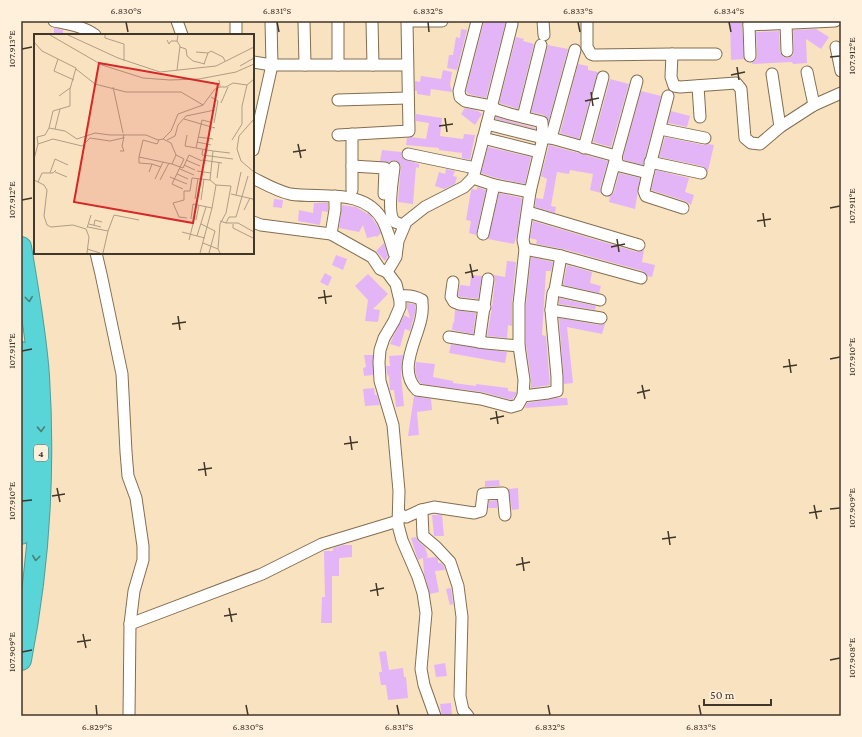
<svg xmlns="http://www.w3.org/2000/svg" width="862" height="737" viewBox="0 0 862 737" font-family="'Crimson Pro',serif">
	<rect width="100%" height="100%" fill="#f9e2c0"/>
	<!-- building -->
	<g fill="#e4b5f6">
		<polygon points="484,21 506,21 486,98 468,94 466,91"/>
		<polygon points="730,21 742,21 744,59 731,60"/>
		<polygon points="54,28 63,30 63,35 54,35"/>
		<polygon points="461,29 467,30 457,70 447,68 449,55 453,55 456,37 460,38"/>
		<polygon points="816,29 829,37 821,49 806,39 807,63 793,64 792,62 752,64 752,63 756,60 757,56 756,32 779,31 780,52 783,57 788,58 793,55 794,51 793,30"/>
		<polygon points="516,37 524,39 523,41 534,44 518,109 499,103"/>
		<polygon points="548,45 568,49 549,120 544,115 531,112"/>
		<polygon points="578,64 588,66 588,70 598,72 579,139 560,133"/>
		<polygon points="443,70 452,72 450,84 452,92 431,89 430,96 417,94 417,91 415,91 415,81 420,82 421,76 441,79"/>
		<polygon points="610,79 629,84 611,147 593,142"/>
		<polygon points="641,91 661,96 643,165 624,160 623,157"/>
		<polygon points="465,108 478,111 482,114 475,125 461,114"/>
		<polygon points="671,111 690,116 687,127 668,123"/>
		<polygon points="416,114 442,118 440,136 463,139 464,134 475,135 470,160 462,158 462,153 439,150 439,148 406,145 407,138 411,137 426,139 429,123 416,121"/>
		<polygon points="496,117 535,128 535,129 495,119"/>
		<polygon points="665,137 704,145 708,144 714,145 708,171 702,166 659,157"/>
		<polygon points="549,145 608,161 600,188 601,193 590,190 593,174 570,170 569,174 557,172 551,206 556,207 555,213 535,207 536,198 543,199 547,179 541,176"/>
		<polygon points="488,147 531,157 525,184 496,178 481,173"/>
		<polygon points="382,150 401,152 401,156 404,159 419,164 419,168 416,167 413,204 398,202 401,165 395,160 389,162 380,161"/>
		<polygon points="446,169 455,171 453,176 457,177 455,184 444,189 435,186 439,172 445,174"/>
		<polygon points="656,170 689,178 685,192 694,195 691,205 685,201 651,190"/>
		<polygon points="619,173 640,178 635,209 609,202 610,196 614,192"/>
		<polygon points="477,187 486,190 476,235 469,233 471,221 466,220 471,190 472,189 477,190"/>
		<polygon points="499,193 522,198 517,235 514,244 488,239"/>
		<polygon points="274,199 283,200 282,208 273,207"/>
		<polygon points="314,203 328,203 328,212 322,211 320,225 298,221 299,210 313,213"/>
		<polygon points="342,205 356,207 370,215 377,225 381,233 377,237 376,236 367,238 363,225 359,232 339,228"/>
		<polygon points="533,221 637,252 644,250 642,262 655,265 652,277 647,276 643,271 563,249 536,244 537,240 530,238"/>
		<polygon points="384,243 388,256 385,261 376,251"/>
		<polygon points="336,255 347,259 343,270 332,265"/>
		<polygon points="531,257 553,262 551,271 546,271 542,335 546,336 550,385 531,388 531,379 526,345 526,304"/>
		<polygon points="507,261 516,262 512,303 512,326 508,325 507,338 487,336 492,307 495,280 494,275 505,277"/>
		<polygon points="567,265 592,272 590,283 601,286 599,293 563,285"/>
		<polygon points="325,273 332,277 328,286 320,282"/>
		<polygon points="368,274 388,294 373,309 380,310 378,322 365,321 368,300 355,286"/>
		<polygon points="471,275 482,276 478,299 461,297 458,296 460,285 470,286"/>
		<polygon points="559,298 596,306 595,310 559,304"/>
		<polygon points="407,303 415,304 415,313 410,331 405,329 400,347 390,344 393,337 404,315 410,318 407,308"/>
		<polygon points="455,310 476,313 473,334 452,330 453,322 454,323"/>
		<polygon points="559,318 600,325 605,324 602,334 567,327 573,383 564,384"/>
		<polygon points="451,344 507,352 505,363 449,353"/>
		<polygon points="364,355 373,355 373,375 364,376 363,368 366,367"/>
		<polygon points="403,355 401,375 404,406 396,407 394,390 390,390 389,376 388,376 387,373 386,366 390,366 389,356"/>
		<polygon points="416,362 435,364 433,377 453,381 453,383 476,386 476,384 508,388 508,391 516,392 516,394 512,400 482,392 421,384 417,378 415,370"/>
		<polygon points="374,388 375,395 377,395 380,405 365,406 363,389"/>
		<polygon points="414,396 431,399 432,410 417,412 419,435 408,436"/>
		<polygon points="556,398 567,398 568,405 525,408 527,403"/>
		<polygon points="499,480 500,486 485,487 485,481"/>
		<polygon points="518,488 519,509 512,510 508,489"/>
		<polygon points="497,500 497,508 488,508 489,501"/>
		<polygon points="432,515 442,515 444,536 434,536"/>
		<polygon points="416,537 418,541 425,547 428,557 425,558 436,557 438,559 438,563 441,563 444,566 445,570 435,571 439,592 430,594 424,573 423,558 418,560 411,538"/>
		<polygon points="343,545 352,545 352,557 340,558 339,559 339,576 332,576 332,623 321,623 322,597 325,597 324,551 333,551 333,548"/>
		<polygon points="451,588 453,604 450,605 446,589"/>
		<polygon points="386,651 389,670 403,668 404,677 406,677 408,698 388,700 386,685 381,685 379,672 382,672 379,652"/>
		<polygon points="445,663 447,676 436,677 434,665"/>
		<polygon points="451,703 452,716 442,716 440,704"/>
	</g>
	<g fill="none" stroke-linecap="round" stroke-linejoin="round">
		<!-- minor casing -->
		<g stroke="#836e50" stroke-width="13">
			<g id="minor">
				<path d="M54,21C68,24 83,26 95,35"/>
				<polyline points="177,21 182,35"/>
				<polyline points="304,21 305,65"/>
				<polyline points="338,21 338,65"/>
				<polyline points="372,21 373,65"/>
				<polyline points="407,21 442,21"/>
				<polyline points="477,21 459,91 460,97 465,101 491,106 497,110 510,114 542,122 543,138 530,192"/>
				<polyline points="543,21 544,35"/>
				<polyline points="587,21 587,47 591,54 594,55 672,54 671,77 674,86 680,87 736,83 741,89 745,138 751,143 760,144 780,127 814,105 841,93"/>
				<polyline points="749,21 749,25 835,21"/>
				<polyline points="786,24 787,51"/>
				<polyline points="749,25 750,56"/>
				<polyline points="236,35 236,21"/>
				<polyline points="836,47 841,71"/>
				<polyline points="672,54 716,54"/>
				<polyline points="253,62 272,65 407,65"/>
				<polyline points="807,72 814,105"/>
				<polyline points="772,74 780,127"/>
				<polyline points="698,86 700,117"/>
				<polyline points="338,100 408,98"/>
				<polyline points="523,117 541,45"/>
				<polyline points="487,124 512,24"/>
				<polyline points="660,129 705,138"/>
				<polyline points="338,135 409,131 407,21"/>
				<polyline points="483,138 539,152"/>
				<polyline points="551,138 575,50"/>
				<polyline points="584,148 603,77"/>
				<polyline points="253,150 272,65 271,21"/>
				<polyline points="408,154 475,168"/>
				<polyline points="650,162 701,173"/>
				<polyline points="352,166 385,168 384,194"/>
				<path d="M394,167C393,179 386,214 395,222C398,223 402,225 404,226"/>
				<polyline points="648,173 644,191 646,196 683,208"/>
				<path d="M253,178C265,184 277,191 290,194C320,199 365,187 383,221C388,231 391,242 394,253"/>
				<polyline points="473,178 494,185 530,192 523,240 525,249 519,304 519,346 524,380 523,396 548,393 557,391 557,377 551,310"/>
				<polyline points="352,190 352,134"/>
				<polyline points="607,190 637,81"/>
				<polyline points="528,212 639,245"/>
				<polyline points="253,222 261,225 331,234 372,257 380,269 387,272"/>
				<polyline points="331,234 335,210 335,196"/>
				<polyline points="483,234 494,185"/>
				<polyline points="525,249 561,256 641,278"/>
				<polyline points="96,253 101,274 122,374 126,452 128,476 136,498 143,546 143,560 134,591 130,624 129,716"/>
				<polyline points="561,256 555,290 553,293 551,310 601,318"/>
				<polyline points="453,282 451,297 454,302 459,304 485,307"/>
				<polyline points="555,290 600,300"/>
				<path d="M400,296C408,295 415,296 422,300V303C426,330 393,366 417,390L481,399L511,407L518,405L523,396"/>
				<polyline points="449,337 486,343 519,346"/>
				<polyline points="479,342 488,279"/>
				<polyline points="421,510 434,507 474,513 481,511 483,494 503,493 505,515"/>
				<polyline points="399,514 406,517 419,511 421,510 422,512 423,536 436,547 450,562 458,586 462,617 460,696 463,710 468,716"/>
				<polyline points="130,624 262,574 322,544 398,521"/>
				<polyline points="435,716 424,685 421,669 426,613 423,593 418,577 402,540 398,525 399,491 393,425 380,381 379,362 380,350 384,338 394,321 400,307 400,301 396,284 387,272 396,257 398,241 406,222 425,207 464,187 473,178 487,124 543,138 551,138 616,156 617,163 620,166 648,173 668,96"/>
			</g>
		</g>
		<!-- motorway casing -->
		<g stroke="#509d9a" stroke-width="22">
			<g id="motorway">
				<path d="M21,247C28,289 36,333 39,376C45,471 39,567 21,660"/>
				<path d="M21,352C28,413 25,474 21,534"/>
			</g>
		</g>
		<!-- minor -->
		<use href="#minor" stroke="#fff" stroke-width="11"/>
		<!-- motorway -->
		<use href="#motorway" stroke="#59d5d7" stroke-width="20"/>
	</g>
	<!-- one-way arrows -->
	<defs><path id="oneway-chevron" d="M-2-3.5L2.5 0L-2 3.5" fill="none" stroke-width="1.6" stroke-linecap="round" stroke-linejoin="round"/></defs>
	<g stroke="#4b7e77">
		<use href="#oneway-chevron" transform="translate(29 299) rotate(83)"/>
		<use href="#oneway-chevron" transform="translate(41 429) rotate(88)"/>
		<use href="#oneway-chevron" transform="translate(36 558) rotate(97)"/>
	</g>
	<!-- ticks -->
	<path fill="none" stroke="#403629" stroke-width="1.5" d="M126,22L128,32M277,22L279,32M428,22L429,32M578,22L580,32M729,22L731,32M22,49L32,47M830,57L840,56M737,67L739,80M731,75L745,72M591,92L593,106M585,101L599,98M445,118L447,132M439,126L453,124M298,144L301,158M293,152L306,150M22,200L32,198M830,208L840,206M763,213L765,227M757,221L771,219M617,239L619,252M611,247L625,244M470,264L473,278M465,273L478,270M324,290L326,304M318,298L332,296M178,316L180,330M172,324L186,322M22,351L32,349M789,359L791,373M830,359L840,357M783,367L797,365M642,385L645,399M637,393L650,390M496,411L498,424M490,419L504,416M350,436L352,450M344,444L358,442M204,462L206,476M198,470L212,468M57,488L60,502M52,496L65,494M22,501L32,500M814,505L817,519M830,509L840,508M809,513L822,511M668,531L670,545M662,539L676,537M522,557L524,571M516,565L530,562M376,583L378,596M370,591L384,588M229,608L232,622M224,616L237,614M83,634L86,648M77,642L91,640M22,652L32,650M830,660L840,658M96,705L97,715M246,705L248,715M397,705L399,715M548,705L550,715M699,705L701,715"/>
	<g text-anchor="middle" stroke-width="3" stroke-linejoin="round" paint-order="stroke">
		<!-- shield labels -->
		<rect fill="#fff0dc" stroke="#796e5f" stroke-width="1" x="34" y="445" width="14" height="16" rx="3"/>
		<g font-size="10" font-weight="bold" fill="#403629">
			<text x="41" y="457">4</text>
		</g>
	</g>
	<!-- overview -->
	<g transform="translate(34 34)">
		<rect width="220" height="220" fill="#f9e2c0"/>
		<path fill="none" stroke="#af9d84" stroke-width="1" d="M16,1L68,31L109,44L136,46L165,45L202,38L220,30M34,1L84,24L126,38L182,32L220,13M71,1V4L90,10V27M133,6L135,10L137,7H143M0,8L8,17L42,34L36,55V72L19,77L15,94M146,13L152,15L153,22L159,27L171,30M162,18L174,19L170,30M174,19L177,17L189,23L191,27M24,25L20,37L40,46M206,32L220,24M42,35L61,50L92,58H147L169,71M143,36L146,12L143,7L144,1M185,46L186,53H192L199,49L213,51L220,45M79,53L89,99M25,62L36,54M177,63L184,67L180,89M187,69L194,53M150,85L181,94M220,85L205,102L203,115L207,127L220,138M21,95L26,75M153,101L151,112L179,117L176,146M164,103L179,105M129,105L137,97L144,80L169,71L181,55L186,53M133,106L141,102L144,91L152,82L181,76M198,106L208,90V72L213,51M163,108L177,111M4,110L3,103L11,101L15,94L31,97L43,105L61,99L76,101H112L124,106L129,105L137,109L142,121L150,125L138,150L149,155M162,114L168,86L176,88M169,115L168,121L199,125M86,117H90L88,112L90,103M179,117L196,119M105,123L109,106L123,110L125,106M0,125L4,110L19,105L48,112L56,104L76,107L89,104L90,100M152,126L166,132M168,126L188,129M118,130L105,129V123L138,130L142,121M138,130L149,134L155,121L168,127M150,131L161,136M146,135L160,141M163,137L177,139M21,138L33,143M115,138L118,130L127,133M16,139L21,125L34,131M143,140L154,145M136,143L153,150M183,144L185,129M121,145L129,128M0,146L10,151L13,156L10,182L13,191L17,193L39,191L52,195L55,203L53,219M126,146L135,129M4,148L8,139H19L22,136M197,160L219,165L220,169M202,161L207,138M161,165L164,144M167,166L170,145M210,176L216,164M153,184L145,183L139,169L150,166V157H156L158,144L176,146L182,151M157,185L159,170L178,174L182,151L197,152L192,179L186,190L184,215M162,186L165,171M186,187L192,189L195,183H202L214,142M192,189H204L220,198M55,190L67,193M167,190L181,197L175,219M199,190V194L219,204M60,191L61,186L68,188M54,193L74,197L80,181L105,186M53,194L57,181M148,198L163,202M171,204L163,202L172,173M155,206L159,190M169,209L184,215L186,219M53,215L66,219M69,219L74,197M166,219L178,174"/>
		<path fill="#d62828" fill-opacity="0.15" stroke="#d62828" stroke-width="2" d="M65,29L184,50L159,189L40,168Z"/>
		<rect width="220" height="220" fill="none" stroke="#403629" stroke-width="2"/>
	</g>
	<!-- border -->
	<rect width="862" height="737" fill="none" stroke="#fff0dc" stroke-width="44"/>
	<!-- scale -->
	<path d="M704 699v6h67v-6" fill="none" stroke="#403629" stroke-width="2"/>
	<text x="710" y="699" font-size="12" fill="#403629" stroke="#fff0dc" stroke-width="3" paint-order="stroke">50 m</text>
	<rect x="22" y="22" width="818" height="693" fill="none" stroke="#403629" stroke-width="1.5"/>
	<g font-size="10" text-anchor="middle" fill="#403629">
		<text x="126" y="14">6.830°S</text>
		<text x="277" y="14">6.831°S</text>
		<text x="428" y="14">6.832°S</text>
		<text x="578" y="14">6.833°S</text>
		<text x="729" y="14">6.834°S</text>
		<text transform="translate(11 49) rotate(-90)" y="4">107.913°E</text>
		<text transform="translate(851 56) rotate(-90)" y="4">107.912°E</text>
		<text transform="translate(11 200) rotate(-90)" y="4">107.912°E</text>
		<text transform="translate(851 206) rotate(-90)" y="4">107.911°E</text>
		<text transform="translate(11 351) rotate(-90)" y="4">107.911°E</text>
		<text transform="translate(851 357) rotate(-90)" y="4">107.910°E</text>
		<text transform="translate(11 501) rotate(-90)" y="4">107.910°E</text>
		<text transform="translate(851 508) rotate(-90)" y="4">107.909°E</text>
		<text transform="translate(11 652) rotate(-90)" y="4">107.909°E</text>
		<text transform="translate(851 658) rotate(-90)" y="4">107.908°E</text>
		<text x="97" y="730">6.829°S</text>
		<text x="248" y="730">6.830°S</text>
		<text x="399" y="730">6.831°S</text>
		<text x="550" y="730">6.832°S</text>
		<text x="701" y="730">6.833°S</text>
	</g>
</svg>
